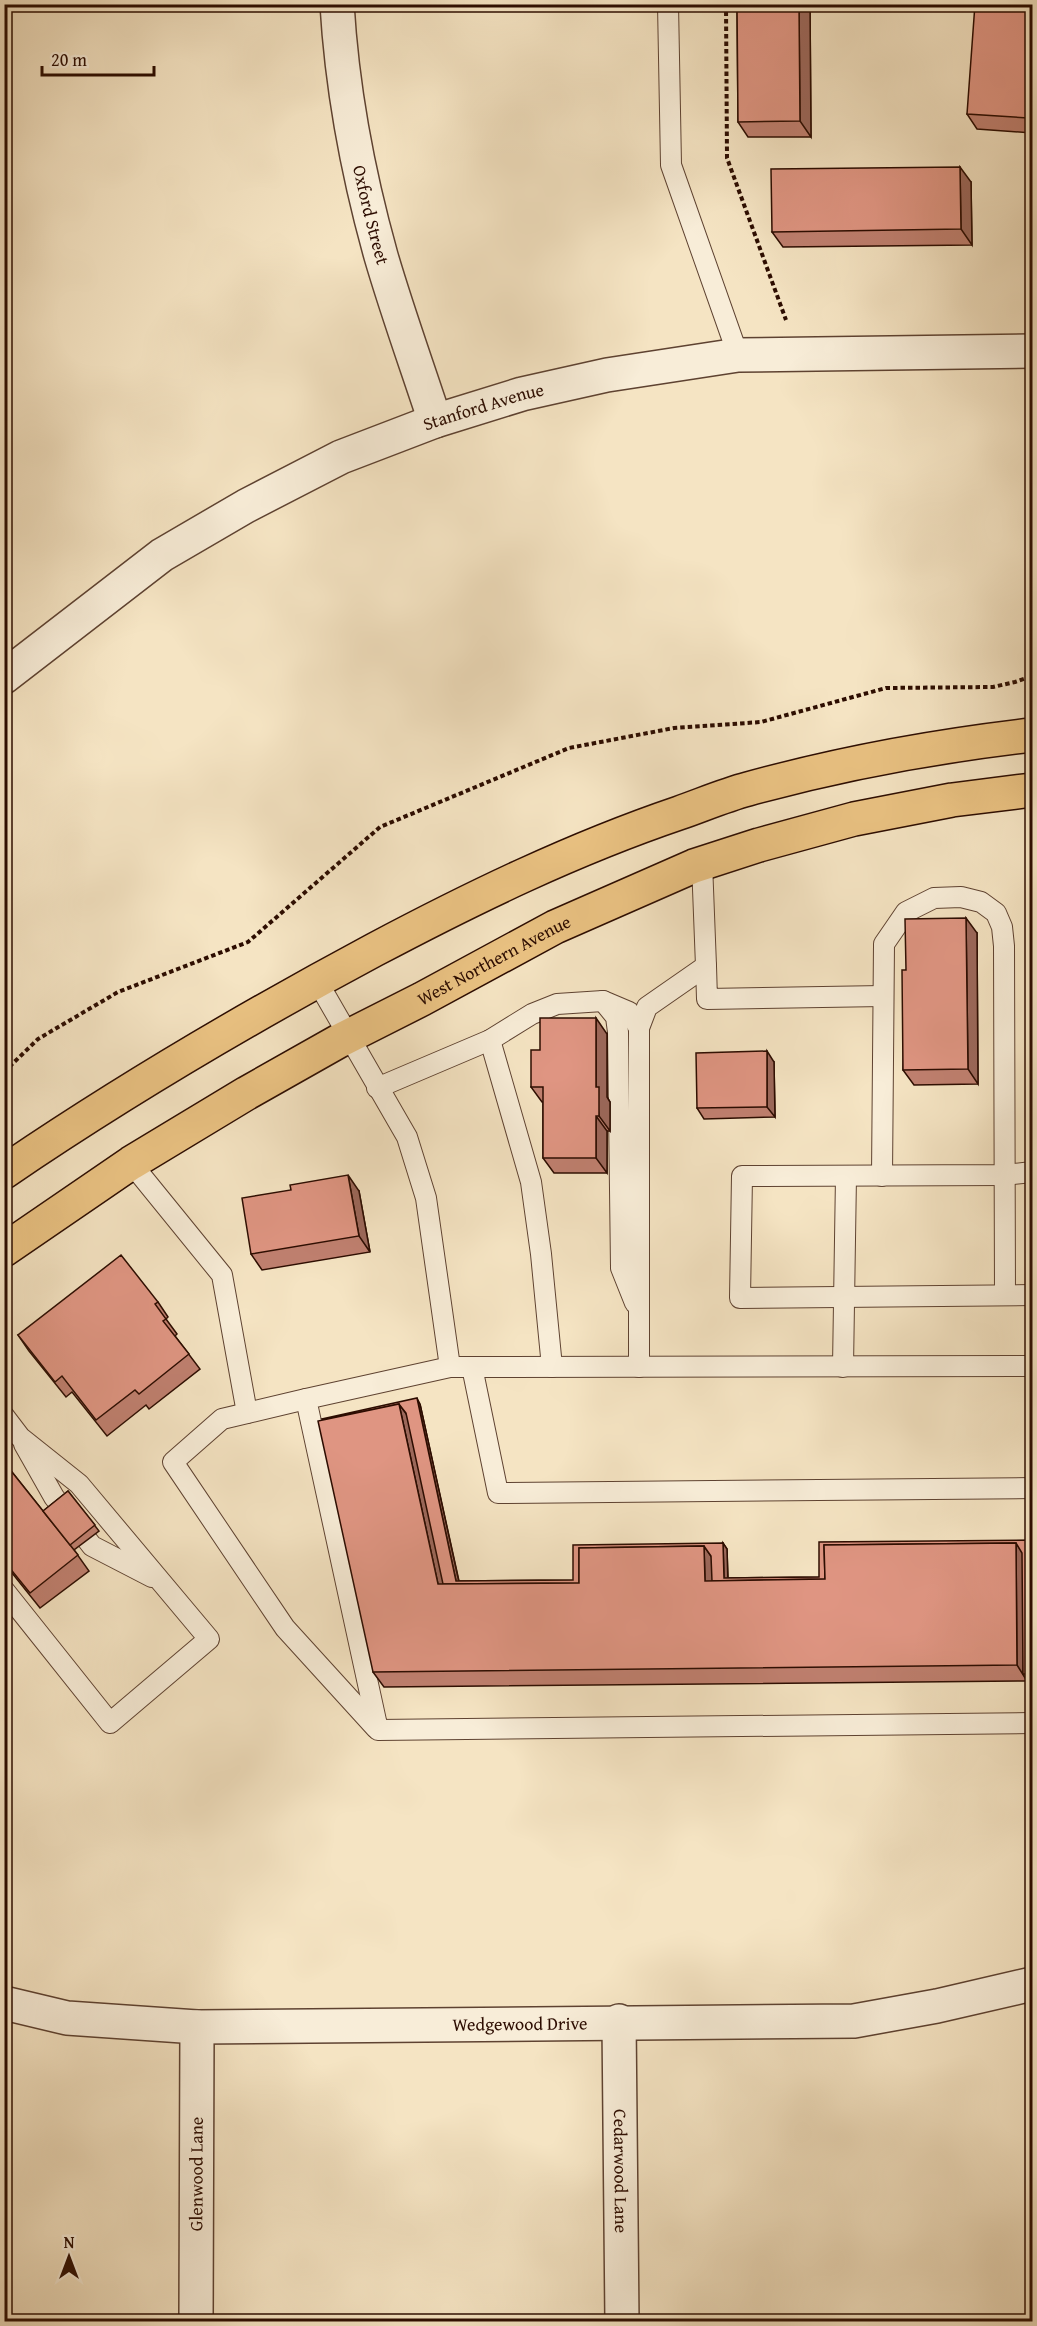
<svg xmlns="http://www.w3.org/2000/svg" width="1037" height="2326" viewBox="0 0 1037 2326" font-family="'Gentium Book Plus',serif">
	<rect width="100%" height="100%" fill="#f5e4c3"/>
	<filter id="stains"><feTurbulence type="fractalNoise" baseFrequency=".00333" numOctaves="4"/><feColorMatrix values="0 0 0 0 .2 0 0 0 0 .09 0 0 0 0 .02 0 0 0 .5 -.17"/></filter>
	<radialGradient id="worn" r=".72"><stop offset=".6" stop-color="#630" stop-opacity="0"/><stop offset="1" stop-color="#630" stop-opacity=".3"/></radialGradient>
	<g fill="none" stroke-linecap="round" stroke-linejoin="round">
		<!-- service casing -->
		<g stroke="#5e4231" stroke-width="22">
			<g id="service">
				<polyline points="668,4 671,165 738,355"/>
				<polyline points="706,966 707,999 883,996"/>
				<polyline points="317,981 407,1137 426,1198 450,1367"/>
				<polyline points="603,1001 616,1017 618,1032 621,1268 635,1303"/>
				<polyline points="639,1028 647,1007 706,966 702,863"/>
				<polyline points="490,1040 531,1182 541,1254 552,1367"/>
				<polyline points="377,1088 490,1040 532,1014 557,1004 603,1001 629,1012 639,1028 639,1367"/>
				<polyline points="131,1163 222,1275 247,1413"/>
				<polyline points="1032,1172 1005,1175 742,1176 740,1298 1032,1295"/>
				<polyline points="882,1176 884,944 906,912 934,898 961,897 981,902 996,913 1002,927 1004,946 1005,1295"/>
				<polyline points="1032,1366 450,1367 306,1399 378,1730 1032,1723"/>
				<polyline points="472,1367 498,1493 1032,1488"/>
				<polyline points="843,1367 846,1176"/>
				<polyline points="306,1399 222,1419 173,1462 285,1628 376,1728"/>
				<polyline points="4,1416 20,1437 79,1484 209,1639 110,1723 4,1590"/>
				<polyline points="24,1444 54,1497 92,1546 152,1577"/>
			</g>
		</g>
		<!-- minor casing -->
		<g stroke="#5e4231" stroke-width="36">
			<g id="minor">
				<path id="s1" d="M337,4C342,89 358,174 381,256C397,311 417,366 435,421"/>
				<path id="s2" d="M4,677L162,555L246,506L341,457L435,421L522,394L607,375L738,355L1032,351"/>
				<path id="s3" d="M619,2021L622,2322"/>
				<path id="s4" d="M196,2322L197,2027"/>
			</g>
		</g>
		<!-- tertiary casing -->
		<g stroke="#5e4231" stroke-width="36">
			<g id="tertiary">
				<path id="s5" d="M4,2003L67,2018L197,2027L854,2021L937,2006L1032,1984"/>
			</g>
		</g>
		<!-- primary casing -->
		<g stroke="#2c0c00" stroke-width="36">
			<g id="primary">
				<path d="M4,1172C123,1091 247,1018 374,950C472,898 573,849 679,813C702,805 725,795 748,789C842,763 936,746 1032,735"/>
				<path id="s6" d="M4,1250L131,1163L247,1093L339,1041L422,999L555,927L694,866L759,845L854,819L952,800L1032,790"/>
			</g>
		</g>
		<!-- path -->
		<g stroke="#2c0c00" stroke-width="4" stroke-dasharray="4.5 3" stroke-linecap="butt">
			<polyline points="726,4 727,158 786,320"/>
			<polyline points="4,1072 38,1039 118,992 248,942 380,827 569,748 674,728 761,722 886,688 993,687 1015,682 1032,676"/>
		</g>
		<!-- service -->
		<use href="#service" stroke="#f8edd8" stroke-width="20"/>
		<!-- minor -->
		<use href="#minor" stroke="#f8edd8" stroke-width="33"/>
		<!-- tertiary -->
		<use href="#tertiary" stroke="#f8edd8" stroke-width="33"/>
		<!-- primary -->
		<use href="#primary" stroke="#eac282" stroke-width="33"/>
	</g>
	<!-- wall -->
	<g fill="#c08070" stroke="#2c0c00" stroke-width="1.5">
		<polygon points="737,4 810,4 811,137 748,137 738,122"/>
		<polygon points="1032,4 1032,133 977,129 967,114"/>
		<polygon points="971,182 972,245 783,247 772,232"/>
		<polygon points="977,933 978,1084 914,1085 903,1070 906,970"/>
		<polygon points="607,1034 607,1097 610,1102 610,1131 607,1131 607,1173 554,1173 543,1158 543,1102 542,1102 531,1087"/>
		<polygon points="774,1062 775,1117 704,1119 697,1108"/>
		<polygon points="359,1191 370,1252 262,1270 251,1254"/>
		<polygon points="158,1302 168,1317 166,1319 177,1334 175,1336 200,1369 149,1409 146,1405 107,1436 72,1392 66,1397 29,1351 18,1335"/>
		<polygon points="420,1404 459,1581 573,1580 723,1543 727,1549 728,1578 819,1577 1032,1540 1032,1680 1027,1679 1027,1681 384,1687 373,1672"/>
		<polygon points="4,1462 43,1511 68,1491 99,1531 74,1550 89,1571 40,1608 4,1563"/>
	</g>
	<!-- shaded-wall -->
	<g fill="#9c685b" stroke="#2c0c00" stroke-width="1.5">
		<polygon points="799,4 810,4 811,137 800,121"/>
		<polygon points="1032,62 1032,124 1028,118"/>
		<polygon points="960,167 971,182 972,245 961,229"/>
		<polygon points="966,918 977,933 978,1084 968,1069"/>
		<polygon points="596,1018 607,1034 607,1097 610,1102 610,1131 599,1116 596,1087"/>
		<polygon points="767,1051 774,1062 775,1117 767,1107"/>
		<polygon points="596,1116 607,1131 607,1173 596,1158"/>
		<polygon points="348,1175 359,1191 370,1252 359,1236"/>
		<polygon points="417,1398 420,1404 460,1587 456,1581"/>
		<polygon points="399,1404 410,1419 448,1594 438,1584"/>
		<polygon points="723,1543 727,1549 728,1584 724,1578"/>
		<polygon points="1016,1543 1026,1558 1023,1674 1027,1681 1017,1665"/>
		<polygon points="704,1546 715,1562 715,1590 705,1581"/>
	</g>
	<!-- building -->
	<g fill="#df9582" stroke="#2c0c00" stroke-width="1.5">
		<polygon points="737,4 799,4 800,121 738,122"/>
		<polygon points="975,4 1032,4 1032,62 1028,118 967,114"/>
		<polygon points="960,167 961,229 772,232 771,169"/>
		<polygon points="966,918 968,1069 903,1070 902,970 906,970 905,919"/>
		<polygon points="540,1018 596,1018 596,1087 599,1087 599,1116 596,1116 596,1158 543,1158 543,1087 531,1087 531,1050 540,1050"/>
		<polygon points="767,1051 767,1107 697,1108 696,1053"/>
		<polygon points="348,1175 359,1236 251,1254 242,1198 291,1190 290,1185"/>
		<polygon points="121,1255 158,1302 155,1304 166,1319 163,1321 189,1354 139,1394 135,1390 96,1420 62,1376 55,1382 18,1335"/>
		<polygon points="417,1398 456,1581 573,1580 573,1545 723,1543 724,1578 819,1577 819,1542 1032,1540 1032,1674 1023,1674 1022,1553 1016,1543 824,1545 825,1579 712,1581 711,1556 704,1546 579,1548 579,1583 443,1584 406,1413 399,1404 323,1420 322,1419"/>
		<polygon points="399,1404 438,1584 579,1583 579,1548 704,1546 705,1581 825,1579 824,1545 1016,1543 1017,1665 373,1672 318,1421"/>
		<polygon points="4,1462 78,1555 30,1593 4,1561"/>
		<polygon points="68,1491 95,1525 70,1545 43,1511"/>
	</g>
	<g text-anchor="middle" stroke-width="4.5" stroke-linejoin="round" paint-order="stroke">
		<!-- street labels -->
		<g font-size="18" fill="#2c0c00" stroke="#f8edd8">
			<text dy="6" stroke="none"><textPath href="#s1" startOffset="214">Oxford Street</textPath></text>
			<text dy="6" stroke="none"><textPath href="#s2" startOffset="555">Stanford Avenue</textPath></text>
			<text dy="6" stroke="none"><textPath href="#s6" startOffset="570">West Northern Avenue</textPath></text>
			<text dy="6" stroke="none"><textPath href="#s5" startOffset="518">Wedgewood Drive</textPath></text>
			<text dy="6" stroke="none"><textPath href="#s3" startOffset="150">Cedarwood Lane</textPath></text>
			<text dy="6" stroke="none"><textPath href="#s4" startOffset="148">Glenwood Lane</textPath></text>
		</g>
	</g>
	<!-- margin -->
	<rect width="1037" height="2326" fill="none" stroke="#f5e4c3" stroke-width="24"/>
	<rect x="6" y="6" width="1025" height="2314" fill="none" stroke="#2c0c00" stroke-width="3"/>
	<rect x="12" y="12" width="1013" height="2302" fill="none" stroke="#2c0c00" stroke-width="1.5"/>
	<!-- north arrow -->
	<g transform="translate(69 2257)" stroke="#f8edd8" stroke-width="4.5" paint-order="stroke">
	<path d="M0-4.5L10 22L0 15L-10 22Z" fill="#2c0c00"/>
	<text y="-9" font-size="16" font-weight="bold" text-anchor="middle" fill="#2c0c00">N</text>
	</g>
	<!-- scale -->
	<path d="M42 66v9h112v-9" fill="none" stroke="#2c0c00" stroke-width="3"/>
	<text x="51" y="66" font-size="18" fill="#2c0c00" stroke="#f8edd8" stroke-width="4.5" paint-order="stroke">20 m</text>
	<rect width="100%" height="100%" filter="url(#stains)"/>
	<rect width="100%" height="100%" fill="url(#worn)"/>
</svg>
